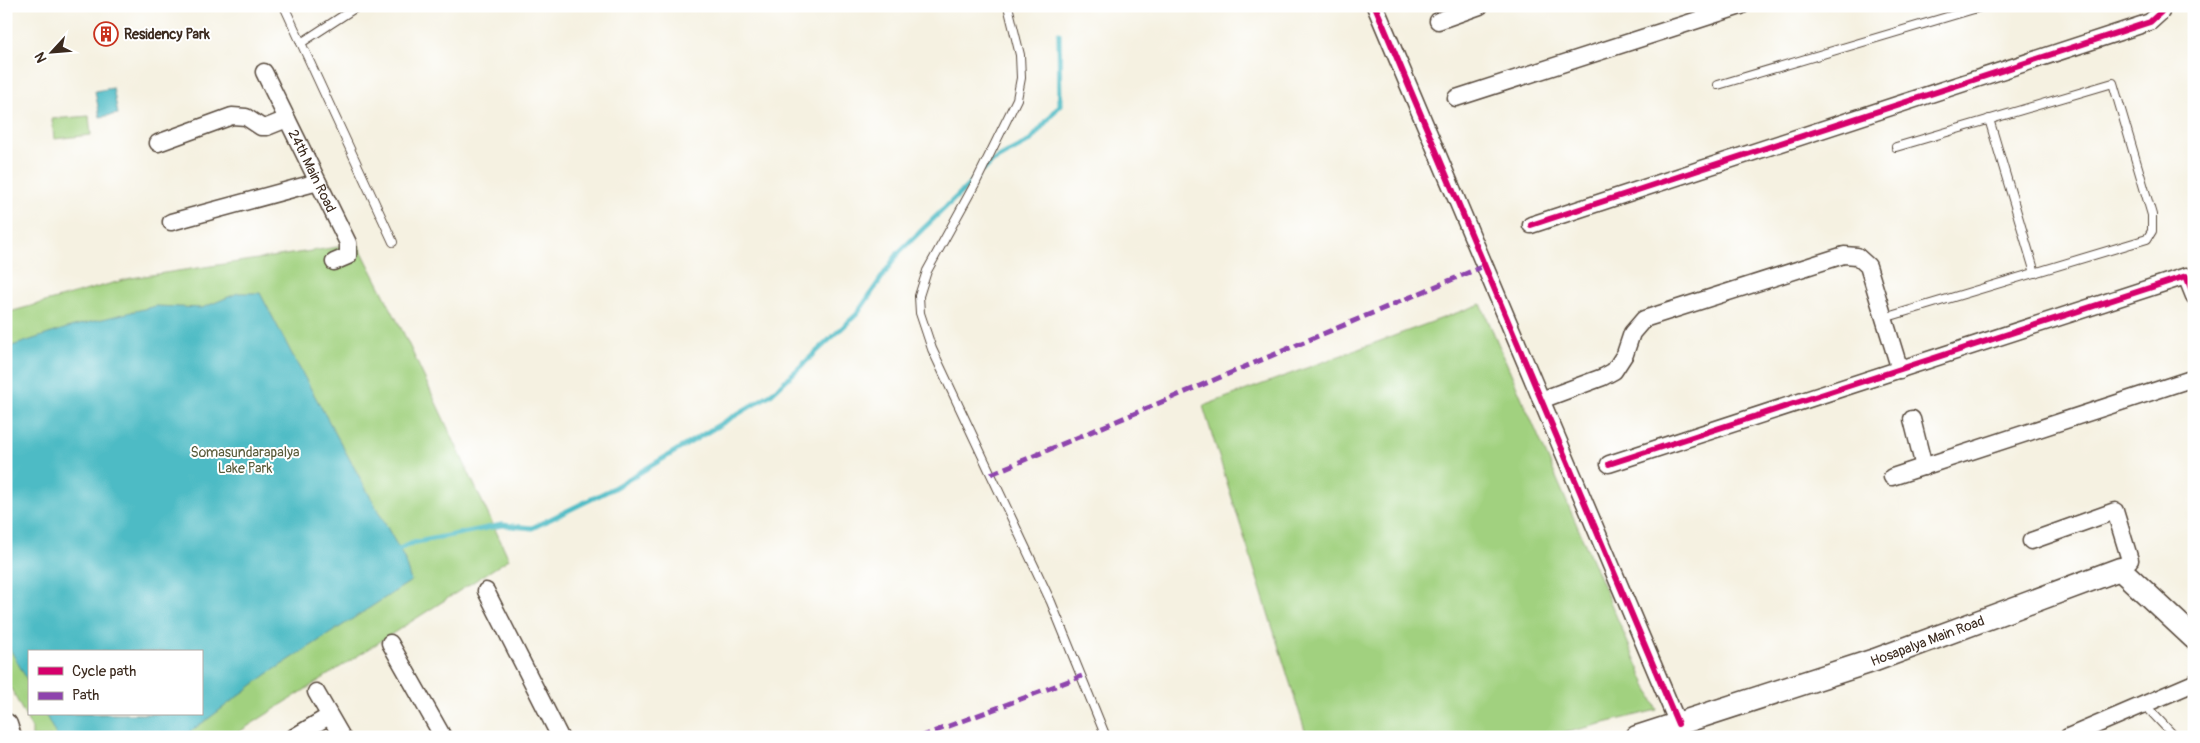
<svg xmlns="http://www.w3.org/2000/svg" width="2200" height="743" viewBox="0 0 2200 743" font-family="Pangolin,sans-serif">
	<rect width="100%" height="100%" fill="#fff"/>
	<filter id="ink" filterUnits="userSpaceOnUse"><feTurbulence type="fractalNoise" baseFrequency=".02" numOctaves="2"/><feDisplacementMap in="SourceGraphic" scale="10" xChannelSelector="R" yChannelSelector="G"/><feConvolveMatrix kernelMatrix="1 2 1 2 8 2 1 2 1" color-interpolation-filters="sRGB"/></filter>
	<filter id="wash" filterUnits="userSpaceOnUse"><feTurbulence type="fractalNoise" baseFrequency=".0096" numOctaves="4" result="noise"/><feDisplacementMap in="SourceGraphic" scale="20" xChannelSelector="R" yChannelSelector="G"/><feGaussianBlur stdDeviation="1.12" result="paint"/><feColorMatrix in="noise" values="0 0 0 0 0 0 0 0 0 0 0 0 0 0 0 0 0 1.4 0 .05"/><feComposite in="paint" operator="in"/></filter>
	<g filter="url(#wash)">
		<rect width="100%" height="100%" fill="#f5f1e1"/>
		<!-- green -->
		<g fill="#a1d17f" stroke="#6e7e4e" fill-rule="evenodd">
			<polygon points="89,116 91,135 54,139 52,119"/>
			<path d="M358,244L403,332L509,559L231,737H32V729L6,679V313L131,278ZM29,652H201V714H29Z"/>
			<polygon points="1481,304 1657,710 1548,737 1307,737 1203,406"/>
		</g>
		<!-- water -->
		<g fill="#4dbbc5" stroke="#447272">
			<polygon points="113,88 118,114 100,117 95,91"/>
			<polygon points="238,293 260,293 294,358 404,558 411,581 266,675 208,719 182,737 57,737 45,714 201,714 201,652 29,652 29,683 6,642 6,348 70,327 156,306 202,308"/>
		</g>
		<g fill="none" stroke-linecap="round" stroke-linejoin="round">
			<!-- stream -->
			<g stroke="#4dbbc5" stroke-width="5">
				<polyline points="984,170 993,161 1030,141 1060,105 1059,34"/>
				<polyline points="393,552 412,543 502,525 532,528 612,489 771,394 857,314 899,252 976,178"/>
			</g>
		</g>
	</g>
	<g filter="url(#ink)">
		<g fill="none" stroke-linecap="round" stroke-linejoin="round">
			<!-- lane casing -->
			<g stroke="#57483b" stroke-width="10">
				<g id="lane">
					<polyline points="284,6 393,242"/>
					<polyline points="1008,6 1020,55 1021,78 1017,99 976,182 927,271 919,296 920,313 932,349 1051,602 1106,737"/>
					<polyline points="301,43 358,6"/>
					<polyline points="1718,85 1984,6"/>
					<polyline points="1989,119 2035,273"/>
					<polyline points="1884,318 2147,239 2152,231 2152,215 2113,83 1896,147"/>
					<polyline points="2144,704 2175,737"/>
				</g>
			</g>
			<!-- street casing -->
			<g stroke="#57483b" stroke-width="19">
				<g id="street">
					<polyline points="1375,6 1678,724"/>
					<polyline points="1438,21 1480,6"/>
					<path id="s1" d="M264,72L348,243V256L334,262"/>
					<polyline points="1456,98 1741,6"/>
					<polyline points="158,143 232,116 246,117 261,127 267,127 287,119"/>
					<polyline points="171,222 318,182"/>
					<polyline points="1531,225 2150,22 2161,12 2160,6"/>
					<polyline points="1541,400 1603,377 1614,371 1625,354 1632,333 1644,319 1844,255 1857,256 1868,266 1900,370"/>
					<polyline points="1912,419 1924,467"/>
					<polyline points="1609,464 2186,276 2194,296"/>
					<polyline points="1892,477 2194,378"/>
					<polyline points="2031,541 2115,511 2130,560 2120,569"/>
					<polyline points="486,591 560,737"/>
					<polyline points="390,643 443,737"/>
					<polyline points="316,692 342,737"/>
					<polyline points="294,737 329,716"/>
					<polyline points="2068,737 2194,683"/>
				</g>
			</g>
			<!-- secondary casing -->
			<g stroke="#57483b" stroke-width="25">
				<g id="secondary">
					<polyline points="6,725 10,737"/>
					<path id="s2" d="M1637,737L1875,660L2120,569L2194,638"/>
				</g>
			</g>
			<!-- lane -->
			<use href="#lane" stroke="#fff" stroke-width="8"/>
			<!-- street -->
			<use href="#street" stroke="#fff" stroke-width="16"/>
			<!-- secondary -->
			<use href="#secondary" stroke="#fff" stroke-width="22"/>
			<!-- quiet -->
			<g stroke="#8e44ad" stroke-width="5" stroke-dasharray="10 5" stroke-linecap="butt">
				<polyline points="991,474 1484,266"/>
				<polyline points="920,737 1082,676"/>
			</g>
			<!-- cycleway casing -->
			<g stroke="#fff" stroke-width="9">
				<g id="cycleway">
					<polyline points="1375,6 1678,724"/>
					<polyline points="1531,225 2150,22 2161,12 2160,6"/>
					<polyline points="1609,464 2186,276 2194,296"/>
				</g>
			</g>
			<!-- cycleway -->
			<use href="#cycleway" stroke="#d6006c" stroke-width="6"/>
		</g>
	</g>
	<!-- icons -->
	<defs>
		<g id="building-ring" transform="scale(1.25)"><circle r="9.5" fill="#fff" stroke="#c8321e" stroke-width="1.5"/><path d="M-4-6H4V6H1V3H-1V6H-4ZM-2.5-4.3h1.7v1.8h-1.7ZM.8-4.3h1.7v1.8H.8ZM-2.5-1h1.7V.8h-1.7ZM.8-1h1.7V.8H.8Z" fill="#c8321e"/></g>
	</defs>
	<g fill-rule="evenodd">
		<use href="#building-ring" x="106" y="34"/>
	</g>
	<g text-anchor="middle" stroke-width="4" stroke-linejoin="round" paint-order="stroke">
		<!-- poi labels -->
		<g font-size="14" font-weight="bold" fill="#3b2a1e" stroke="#fff" text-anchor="start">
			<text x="124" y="39">Residency Park</text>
		</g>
		<!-- street labels -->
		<g font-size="14" fill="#3b2a1e" stroke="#fff">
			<text dy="5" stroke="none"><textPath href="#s1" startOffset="110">24th Main Road</textPath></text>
			<text dy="5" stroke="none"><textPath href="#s2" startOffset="306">Hosapalya Main Road</textPath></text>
		</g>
		<!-- park labels -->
		<g font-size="14" fill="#5a5c3b" stroke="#fff">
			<text x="245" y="457">Somasundarapalya<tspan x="245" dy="16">Lake Park</tspan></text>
		</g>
	</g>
	<!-- margin -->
	<rect width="2200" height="743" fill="none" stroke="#fff" stroke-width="25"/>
	<!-- legend -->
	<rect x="28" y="650" width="175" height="65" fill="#ffffff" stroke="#b1aaa5"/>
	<rect x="38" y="667" width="25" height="8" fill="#d6006c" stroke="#b1aaa5"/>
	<text x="72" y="676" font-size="15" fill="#3b2a1e">Cycle path</text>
	<rect x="38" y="692" width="25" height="8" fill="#8e44ad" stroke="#b1aaa5"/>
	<text x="72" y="700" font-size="15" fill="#3b2a1e">Path</text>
	<!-- north arrow -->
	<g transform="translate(52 52) rotate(244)" stroke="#ffffff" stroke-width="4" paint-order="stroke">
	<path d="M0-4L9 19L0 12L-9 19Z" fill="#3b2a1e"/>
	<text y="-8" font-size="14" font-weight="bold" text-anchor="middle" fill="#3b2a1e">N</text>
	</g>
</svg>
